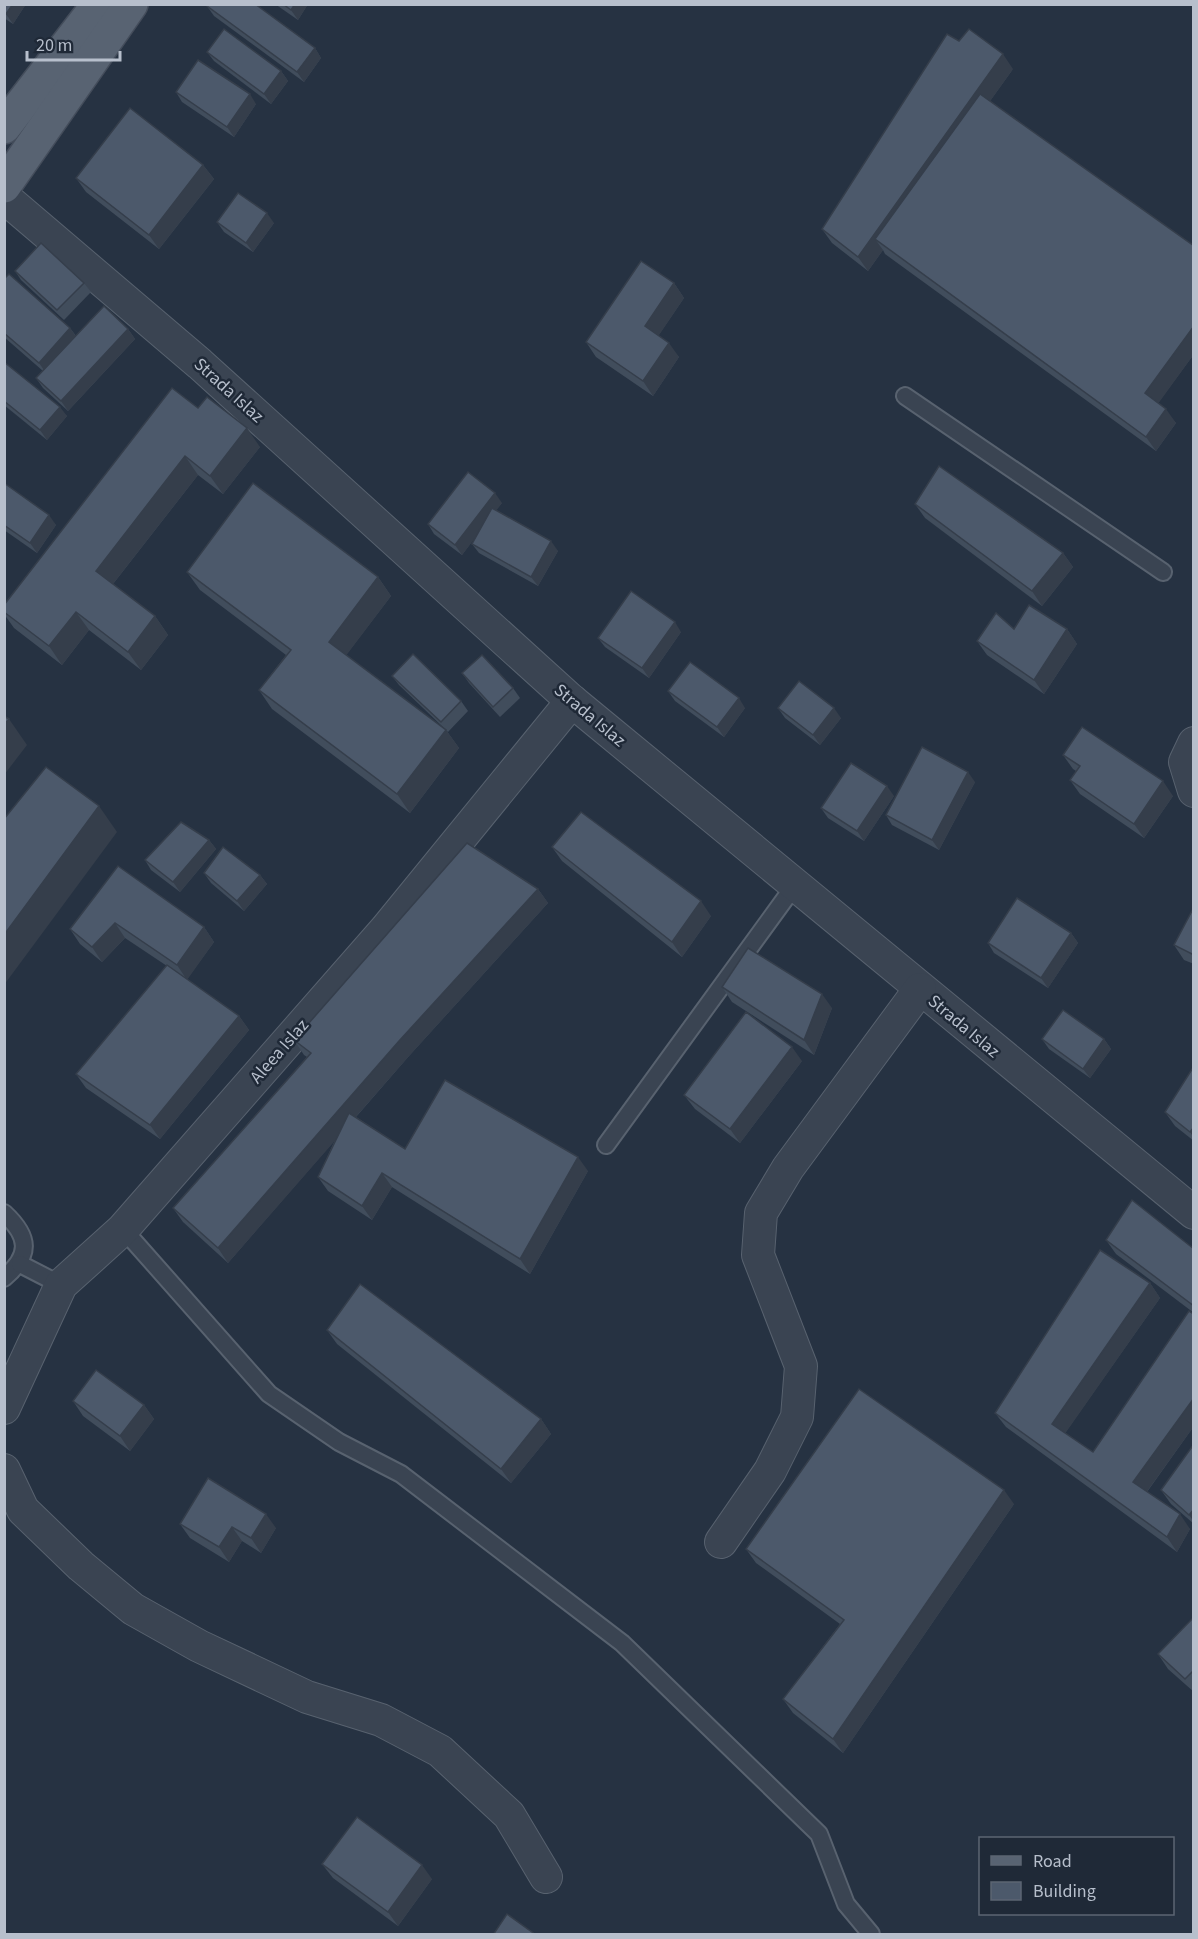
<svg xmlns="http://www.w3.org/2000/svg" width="1198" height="1939" viewBox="0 0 1198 1939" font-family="'Source Sans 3',sans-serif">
	<rect width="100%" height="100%" fill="#263242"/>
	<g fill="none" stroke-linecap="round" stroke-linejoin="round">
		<!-- lane casing -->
		<g stroke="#58626f" stroke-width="20">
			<g id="lane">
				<polyline points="905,396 1163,572"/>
				<polyline points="606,1145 795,885"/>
				<path d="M4,1213C30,1237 31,1255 4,1278"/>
				<polyline points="123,1229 269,1394 339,1442 401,1474 622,1643 819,1834 846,1904 871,1934"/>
				<polyline points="20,1264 61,1285"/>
			</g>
		</g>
		<!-- street casing -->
		<g stroke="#58626f" stroke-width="34">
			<g id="street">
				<polyline points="4,197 200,364 572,701 1194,1213"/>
				<polyline points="1194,743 1185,762 1194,791"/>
				<polyline points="4,1408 61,1285 123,1229 386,929 572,701"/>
				<polyline points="4,1470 23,1510 81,1566 133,1609 199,1646 307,1697 381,1720 440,1751 509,1815 546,1877"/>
				<polyline points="721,1542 770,1471 797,1417 801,1366 758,1255 761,1213 788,1168 920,989"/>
			</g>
		</g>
		<!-- primary casing -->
		<g stroke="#444d5b" stroke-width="36">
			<g id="primary">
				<polyline points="4,127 99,4"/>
				<polyline points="4,186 131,4"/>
			</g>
		</g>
		<!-- lane -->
		<use href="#lane" stroke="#3a4452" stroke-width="16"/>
		<!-- street -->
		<use href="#street" stroke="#3a4452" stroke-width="32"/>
		<!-- primary -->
		<use href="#primary" stroke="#586372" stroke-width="33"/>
	</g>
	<!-- wall -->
	<g fill="#414d5c">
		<polygon points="4,4 26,4 13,24 4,18"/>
		<polygon points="275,4 308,4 298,20"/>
		<polygon points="207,6 315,48 321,58 304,82 214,16"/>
		<polygon points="207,52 281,71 288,81 271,104 214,61"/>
		<polygon points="1013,69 990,101 1194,246 1194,354 1158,403 1176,423 1156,451 885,254 883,250 868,271 832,243 822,229"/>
		<polygon points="176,92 256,104 234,137 182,102"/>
		<polygon points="203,165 214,179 159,249 86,192 76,178"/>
		<polygon points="217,222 274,223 253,252 224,232"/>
		<polygon points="15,271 84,283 91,292 64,320 21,280"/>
		<polygon points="4,279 70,328 76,336 128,329 135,339 68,411 43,388 36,378 43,371 4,337"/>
		<polygon points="674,283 684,298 658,336 679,357 653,396 596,357 586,342"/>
		<polygon points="4,362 67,416 47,440 4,405"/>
		<polygon points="198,408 260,447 223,494 198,475 113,584 155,616 168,635 141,670 89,630 62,665 14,628 4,614 4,605"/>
		<polygon points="4,483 56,525 37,553 4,530"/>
		<polygon points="502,503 496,510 558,551 538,586 479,553 472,544 476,536 462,555 434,534 428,524"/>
		<polygon points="915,504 1063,553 1073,567 1042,606 925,518"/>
		<polygon points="187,572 378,577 391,596 346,655 446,730 399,685 392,676 461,701 468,711 448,732 446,730 459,748 410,813 272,709 259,690 286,655 200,590"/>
		<polygon points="1014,629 1067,629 1077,644 1044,694 987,655 977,641"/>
		<polygon points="681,632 649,678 605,647 598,638"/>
		<polygon points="462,673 513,688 520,698 500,717 469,683"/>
		<polygon points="668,691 745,708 724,737 675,701"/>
		<polygon points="778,708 841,718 820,745 785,718"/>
		<polygon points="1063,755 1173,796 1144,838 1080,794 1070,780 1076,771 1073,769"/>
		<polygon points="975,782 939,850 892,825 886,815"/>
		<polygon points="894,796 864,841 828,818 821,808"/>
		<polygon points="209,840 216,849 180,892 151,870 145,860"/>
		<polygon points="552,847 711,916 682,957 562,861"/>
		<polygon points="118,866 204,927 214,942 187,979 239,1016 249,1030 160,1139 86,1088 76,1074 167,966 125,938 102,962 80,944 70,929"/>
		<polygon points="204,873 260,875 267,884 244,911 211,883"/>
		<polygon points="538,889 548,903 409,1056 356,1117 405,1149 588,1171 530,1274 392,1187 372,1220 328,1191 318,1177 335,1140 228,1263 183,1222 173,1208 307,1057 304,1055 294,1040"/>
		<polygon points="1194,909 1194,964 1184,960 1174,945"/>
		<polygon points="1071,933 1078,943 1048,988 994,953 988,943"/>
		<polygon points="722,987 832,1008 814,1055 732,1002"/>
		<polygon points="1042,1039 1104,1039 1111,1049 1090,1078 1049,1049"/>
		<polygon points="802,1061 740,1143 695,1109 684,1095"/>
		<polygon points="1194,1066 1194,1141 1175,1126 1165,1112"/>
		<polygon points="1106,1240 1194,1249 1194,1313 1116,1254"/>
		<polygon points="1150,1283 1160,1298 1065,1433 1093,1452 1194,1314 1194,1426 1147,1492 1190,1529 1177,1552 1006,1427 995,1413"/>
		<polygon points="327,1330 541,1419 551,1434 511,1483 337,1344"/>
		<polygon points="73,1401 144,1405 154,1419 130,1451 83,1416"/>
		<polygon points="1194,1444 1194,1524 1171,1504 1161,1490"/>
		<polygon points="1014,1504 843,1753 793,1713 783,1699 840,1624 756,1563 746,1549"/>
		<polygon points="180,1524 276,1528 261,1553 242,1541 229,1562 190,1538"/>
		<polygon points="1194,1617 1194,1692 1168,1669 1158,1654"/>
		<polygon points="322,1864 432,1879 398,1926 333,1878"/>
	</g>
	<!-- shaded-wall -->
	<g fill="#353e4b">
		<polygon points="13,4 26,4 13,24 6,14"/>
		<polygon points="295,4 308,4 298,20 291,10"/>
		<polygon points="315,48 321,58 304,82 297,72"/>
		<polygon points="1003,54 1013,69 886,247 875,239 883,250 868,271 858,257"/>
		<polygon points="281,71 288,81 271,104 264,94"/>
		<polygon points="250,94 256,104 234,137 227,127"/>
		<polygon points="203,165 214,179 159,249 149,235"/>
		<polygon points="267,213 274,223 253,252 246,243"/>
		<polygon points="674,283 684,298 655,341 645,326"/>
		<polygon points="1194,326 1194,354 1155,408 1145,393"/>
		<polygon points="70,328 77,338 46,373 39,363"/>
		<polygon points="128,329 135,339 68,411 61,401"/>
		<polygon points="669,343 679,357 653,396 643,381"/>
		<polygon points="60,407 67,416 47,440 40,430"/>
		<polygon points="1166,409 1176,423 1156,451 1146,437"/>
		<polygon points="247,428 260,447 223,494 210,476"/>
		<polygon points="185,456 198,475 109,589 96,571"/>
		<polygon points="495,493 502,503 462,555 455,545"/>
		<polygon points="49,515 56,525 37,553 30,543"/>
		<polygon points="551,541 558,551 538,586 531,577"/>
		<polygon points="1063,553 1073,567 1042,606 1032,591"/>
		<polygon points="378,577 391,596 342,661 329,642"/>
		<polygon points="76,612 89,630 62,665 49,646"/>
		<polygon points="155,616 168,635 141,670 128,652"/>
		<polygon points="675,622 681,632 649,678 642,668"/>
		<polygon points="1067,629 1077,644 1044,694 1034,680"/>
		<polygon points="739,698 745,708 724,737 717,727"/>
		<polygon points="834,708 841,718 820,745 813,735"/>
		<polygon points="9,719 27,745 4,775 4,725"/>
		<polygon points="446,730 459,748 410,813 397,794"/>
		<polygon points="968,772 975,782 939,850 932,840"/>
		<polygon points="1163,781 1173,796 1144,838 1134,824"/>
		<polygon points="887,786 894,796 864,841 857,831"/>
		<polygon points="99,806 117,832 4,985 4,935"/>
		<polygon points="209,840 216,849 180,892 173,882"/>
		<polygon points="260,875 267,884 244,911 237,901"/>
		<polygon points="538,889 548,903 409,1056 228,1263 218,1248 399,1041"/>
		<polygon points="701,901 711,916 682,957 672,942"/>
		<polygon points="115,923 125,938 102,962 92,947"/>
		<polygon points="204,927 214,942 187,980 177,965"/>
		<polygon points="1071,933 1078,943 1048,988 1041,978"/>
		<polygon points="822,994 832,1008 814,1055 804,1040"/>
		<polygon points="239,1016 249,1030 160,1139 150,1125"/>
		<polygon points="1104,1039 1111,1049 1090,1078 1083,1069"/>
		<polygon points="792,1047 802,1061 740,1143 730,1129"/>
		<polygon points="1194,1127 1194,1138 1190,1132"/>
		<polygon points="578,1157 588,1171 530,1274 520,1259"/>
		<polygon points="382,1173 392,1187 372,1220 362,1206"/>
		<polygon points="1150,1283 1160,1298 1062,1438 1052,1424"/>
		<polygon points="1194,1398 1194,1426 1143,1497 1133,1482"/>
		<polygon points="144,1405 154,1419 130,1451 120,1436"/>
		<polygon points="541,1419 551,1434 511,1483 501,1469"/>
		<polygon points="1004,1490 1014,1504 843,1753 833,1739"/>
		<polygon points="1194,1509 1194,1522 1189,1515"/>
		<polygon points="266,1514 276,1528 261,1553 251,1538"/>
		<polygon points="1180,1514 1190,1529 1177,1552 1167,1537"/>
		<polygon points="232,1527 242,1541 229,1562 219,1547"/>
		<polygon points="422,1865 432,1879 398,1926 388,1912"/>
	</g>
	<!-- building -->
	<g fill="#4c596b" stroke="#353e4b" stroke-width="1.5">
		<polygon points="4,4 13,4 6,14 4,13"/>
		<polygon points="208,4 255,4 315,48 297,72 207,6"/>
		<polygon points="283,4 295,4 291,10"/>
		<polygon points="224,29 281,71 264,94 207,52"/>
		<polygon points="969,29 1003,54 858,257 822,229 947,34 959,41"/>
		<polygon points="198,60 250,94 227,127 176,92"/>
		<polygon points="980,94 1194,246 1194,326 1145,393 1166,409 1146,437 875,239"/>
		<polygon points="130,108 203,165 149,235 76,178"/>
		<polygon points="238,193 267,213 246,243 217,222"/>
		<polygon points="41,243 84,283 57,310 15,271"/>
		<polygon points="641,261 674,283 645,326 669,343 643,381 586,342"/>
		<polygon points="9,274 70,328 39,363 4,333 4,279"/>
		<polygon points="104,306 128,329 61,401 36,378"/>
		<polygon points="4,362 60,407 40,430 4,401"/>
		<polygon points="172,388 198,408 207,397 247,428 210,476 185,456 96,571 155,616 128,652 76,612 49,646 4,612 4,605"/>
		<polygon points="939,466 1063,553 1032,591 915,504"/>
		<polygon points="468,472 495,493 455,545 428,524"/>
		<polygon points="4,483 49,515 30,543 4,525"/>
		<polygon points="253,483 378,577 329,642 446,730 397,794 259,690 291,650 187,572"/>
		<polygon points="492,508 551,541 531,577 472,544"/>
		<polygon points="631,591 675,622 642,668 598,638"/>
		<polygon points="1029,605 1067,629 1034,680 977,641 996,613 1014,629"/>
		<polygon points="413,654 461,701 441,722 392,676"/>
		<polygon points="482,655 513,688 493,707 462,673"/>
		<polygon points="690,662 739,698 717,727 668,691"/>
		<polygon points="799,681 834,708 813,735 778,708"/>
		<polygon points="4,716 9,719 4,725"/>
		<polygon points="1082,727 1163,781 1134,824 1070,780 1080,766 1063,755"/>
		<polygon points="922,747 968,772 932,840 886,815"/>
		<polygon points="851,763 887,786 857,831 821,808"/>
		<polygon points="46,767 99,806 4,935 4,819"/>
		<polygon points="581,812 701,901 672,942 552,847"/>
		<polygon points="181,822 209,840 173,882 145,860"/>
		<polygon points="467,843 538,889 399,1041 218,1248 173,1208 311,1053 294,1040"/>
		<polygon points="223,847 260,875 237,901 204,873"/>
		<polygon points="118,866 204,927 177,965 115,923 92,947 70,929"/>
		<polygon points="1017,898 1071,933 1041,978 988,943"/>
		<polygon points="1193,909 1194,909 1194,955 1174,945"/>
		<polygon points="748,948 822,994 804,1040 722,987"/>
		<polygon points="167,965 239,1016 150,1125 76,1074"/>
		<polygon points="1063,1010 1104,1039 1083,1069 1042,1039"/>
		<polygon points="746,1012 792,1047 730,1129 684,1095"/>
		<polygon points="1194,1066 1194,1127 1190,1132 1165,1112"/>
		<polygon points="445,1080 578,1157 520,1259 382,1173 362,1206 318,1177 349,1113 405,1149"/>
		<polygon points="1132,1200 1194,1249 1194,1306 1106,1240"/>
		<polygon points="1100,1250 1150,1283 1052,1424 1093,1452 1189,1311 1194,1314 1194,1398 1133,1482 1180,1514 1167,1537 995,1413"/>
		<polygon points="360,1284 541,1419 501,1469 327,1330"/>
		<polygon points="96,1370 144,1405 120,1436 73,1401"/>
		<polygon points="859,1389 1004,1490 833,1739 783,1699 844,1620 746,1549"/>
		<polygon points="1194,1444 1194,1509 1189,1515 1161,1490"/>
		<polygon points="208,1478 266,1514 251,1538 232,1527 219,1547 180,1524"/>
		<polygon points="1194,1617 1194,1670 1185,1679 1158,1654"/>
		<polygon points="357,1817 422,1865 388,1912 322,1864"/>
		<polygon points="507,1914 536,1935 493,1935"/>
	</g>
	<g text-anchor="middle" stroke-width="5" stroke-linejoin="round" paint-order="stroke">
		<!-- street labels -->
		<g font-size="18" fill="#b7bfcc" stroke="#1f2937">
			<text transform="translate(229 390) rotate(42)" y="6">Strada Islaz</text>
			<text transform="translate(590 715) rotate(40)" y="6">Strada Islaz</text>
			<text transform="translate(964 1026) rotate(40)" y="6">Strada Islaz</text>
			<text transform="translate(279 1051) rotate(-49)" y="6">Aleea Islaz</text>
		</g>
	</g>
	<!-- border -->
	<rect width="1198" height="1939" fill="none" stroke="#b7bfcc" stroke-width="12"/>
	<!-- legend -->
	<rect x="979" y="1837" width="195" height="78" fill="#1f2937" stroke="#5c6573" stroke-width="1.5"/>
	<rect x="991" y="1856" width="30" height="9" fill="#586372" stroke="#5c6573" stroke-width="1.5"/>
	<text x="1033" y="1867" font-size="18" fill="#b7bfcc">Road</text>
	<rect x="991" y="1882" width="30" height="18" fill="#4c596b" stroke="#5c6573" stroke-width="1.5"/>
	<text x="1033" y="1897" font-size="18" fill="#b7bfcc">Building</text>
	<!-- scale -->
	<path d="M27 51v9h93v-9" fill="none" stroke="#b7bfcc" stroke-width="3"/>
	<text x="36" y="51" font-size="18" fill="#b7bfcc" stroke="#1f2937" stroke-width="4.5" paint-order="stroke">20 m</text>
</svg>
